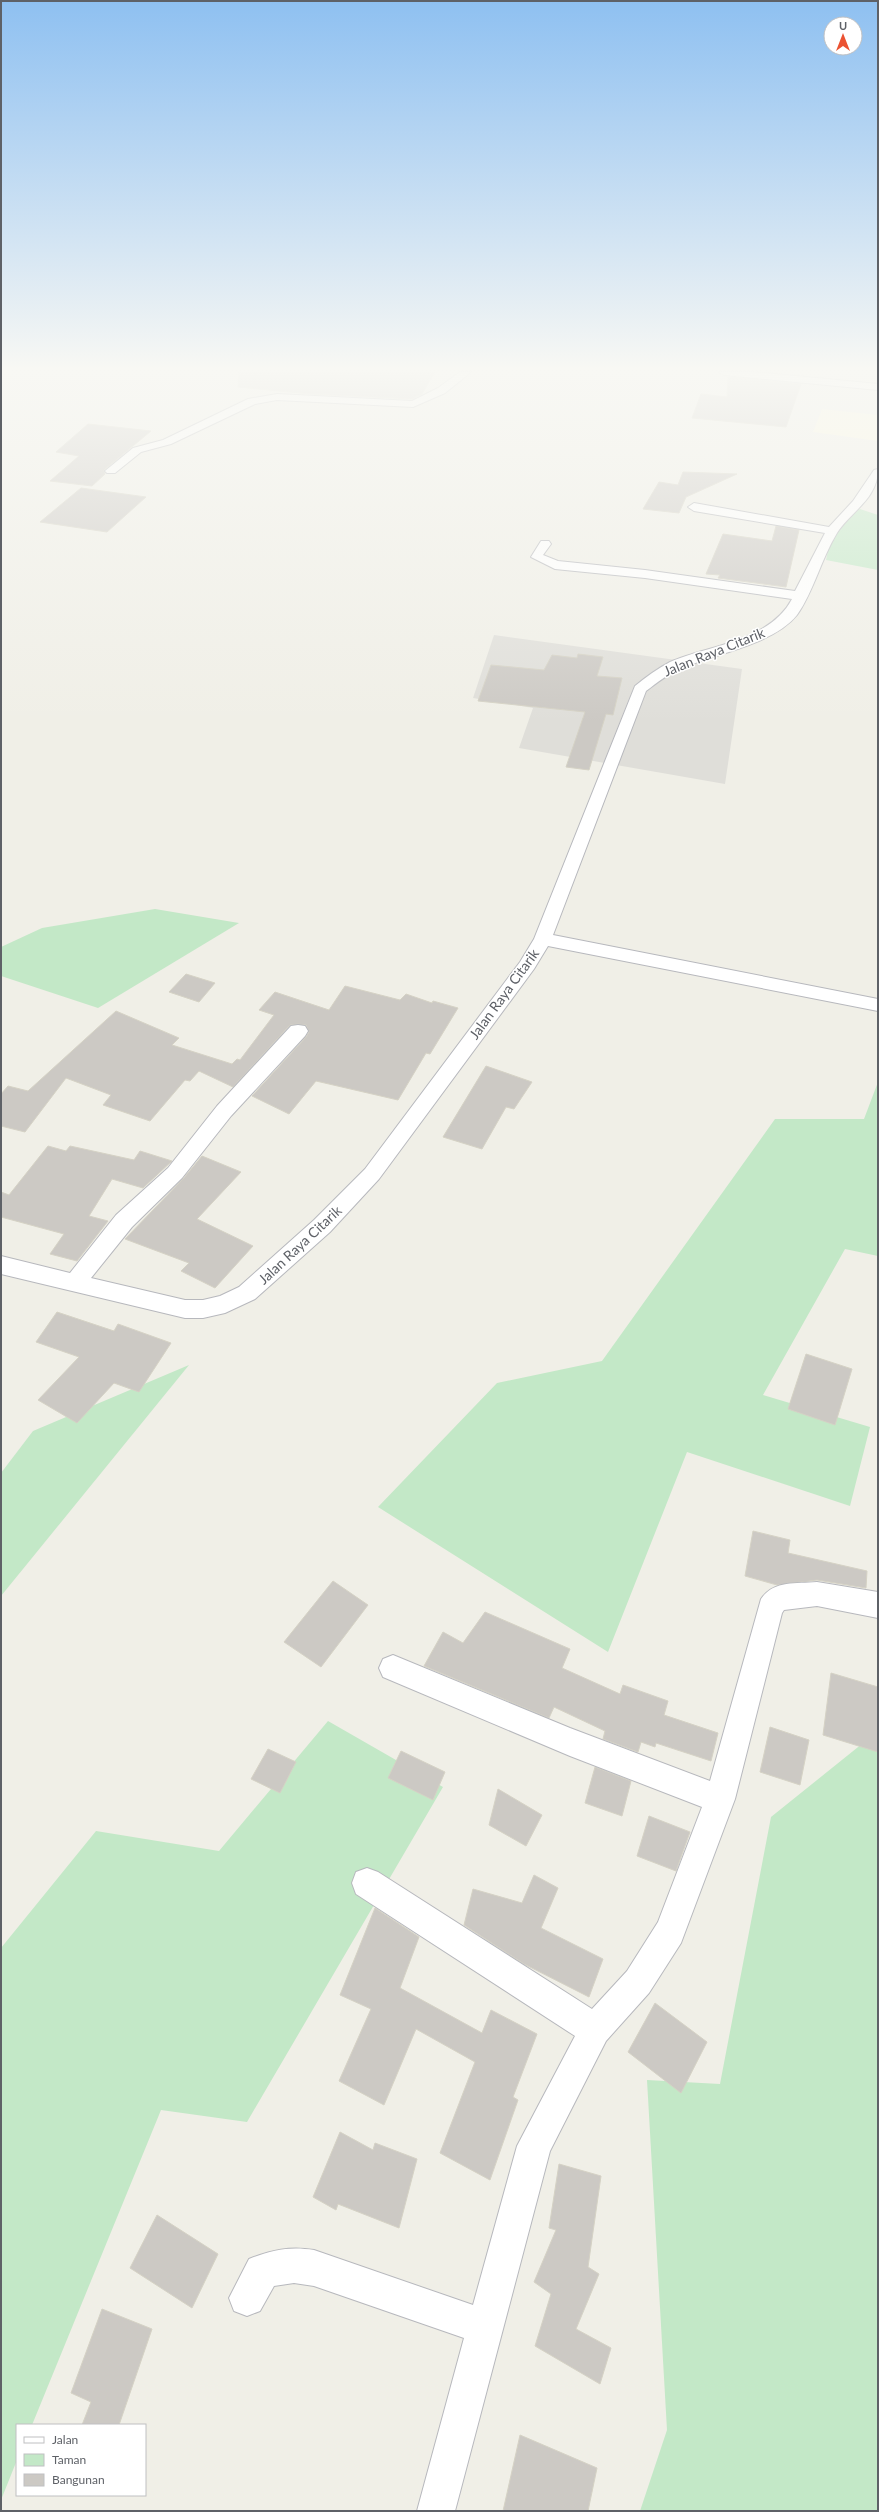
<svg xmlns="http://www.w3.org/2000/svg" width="879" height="2512" viewBox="0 0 879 2512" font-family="Lato,sans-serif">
	<rect width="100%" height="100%" fill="#f0efe7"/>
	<!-- commercial -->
	<polygon fill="#fefade" points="822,409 878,415 878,441 813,432"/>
	<!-- industrial -->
	<polygon fill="#dfded9" points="494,635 742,669 725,784 519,748 533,708 473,698"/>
	<!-- green -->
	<g fill="#c3e8c7">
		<polygon points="860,509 878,515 878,570 826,560 833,526"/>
		<polygon points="155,909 239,923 98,1008 1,976 1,947 42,928"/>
		<polygon points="878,1082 878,1256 845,1249 763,1395 870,1427 850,1506 687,1452 608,1652 378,1507 497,1383 602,1361 775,1119 864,1119"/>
		<polygon points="189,1365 1,1596 1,1473 33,1431"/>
		<polygon points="328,1721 443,1787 247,2122 161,2110 32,2425 17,2425 17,2460 1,2500 1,1948 96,1831 219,1851"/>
		<polygon points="878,1731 878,2511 640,2511 667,2430 647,2080 720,2084 771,1817"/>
	</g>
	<!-- building -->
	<g fill="#ccc9c4" stroke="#d5d2c5">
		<polygon points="239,372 435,372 422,394 412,399 310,394 238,387"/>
		<polygon points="728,377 801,384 786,427 692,418 701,394 727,397"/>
		<polygon points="88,424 151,431 104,470 105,474 92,486 50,481 79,456 56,452"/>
		<polygon points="683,472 737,474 686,497 679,513 643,509 659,482 678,485"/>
		<polygon points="81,488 146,497 107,532 40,522"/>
		<polygon points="776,526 799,530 786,587 718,578 720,575 706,574 723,534 772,541"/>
		<polygon points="578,654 603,657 597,676 622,678 613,715 606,714 589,770 566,767 585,712 478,701 491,665 544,670 552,655 577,658"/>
		<polygon points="186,974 215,983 199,1002 169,992"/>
		<polygon points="345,986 400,1000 406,994 432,1003 433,1001 458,1008 430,1054 426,1053 398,1100 316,1081 289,1114 252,1096 306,1037 309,1032 306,1025 298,1024 290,1025 233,1087 199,1071 190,1081 185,1080 150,1121 103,1105 111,1095 66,1078 25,1132 1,1126 1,1094 8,1086 28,1091 116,1011 179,1038 172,1045 232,1064 237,1059 240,1060 274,1015 259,1010 275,992 329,1010"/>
		<polygon points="486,1066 532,1082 514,1109 506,1107 482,1149 443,1137"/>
		<polygon points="48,1146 66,1151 70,1146 134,1160 140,1151 172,1161 143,1188 112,1179 89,1216 108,1221 77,1261 50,1254 64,1234 1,1217 1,1192 9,1195"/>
		<polygon points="202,1156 241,1172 197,1219 253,1246 215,1288 181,1271 189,1263 125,1239 183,1179"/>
		<polygon points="57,1312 114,1331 118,1324 171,1343 139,1392 114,1383 77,1423 38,1400 79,1357 36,1342"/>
		<polygon points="806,1354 852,1369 835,1425 788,1409"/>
		<polygon points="753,1531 790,1540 788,1553 867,1571 866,1588 817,1580 777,1585 745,1576"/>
		<polygon points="333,1581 368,1605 321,1667 284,1642"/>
		<polygon points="485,1612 570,1649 562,1668 620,1694 623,1685 668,1701 664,1715 718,1733 711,1761 656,1743 655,1747 641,1742 638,1752 603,1739 605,1731 554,1707 549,1718 424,1666 443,1632 463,1643"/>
		<polygon points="831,1673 878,1687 878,1752 823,1735"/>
		<polygon points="770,1727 809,1740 800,1785 760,1772"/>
		<polygon points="268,1749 296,1762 280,1793 251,1779"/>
		<polygon points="401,1751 445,1772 433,1800 388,1778"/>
		<polygon points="595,1767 631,1781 622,1816 585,1803"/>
		<polygon points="498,1789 542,1815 526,1846 489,1825"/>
		<polygon points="649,1816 690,1832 676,1871 637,1856"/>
		<polygon points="534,1875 558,1888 541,1928 603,1959 589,1997 524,1964 464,1925 473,1889 522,1903"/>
		<polygon points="375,1908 419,1937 400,1988 482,2033 491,2010 537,2034 513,2097 518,2100 490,2180 440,2153 475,2062 416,2029 384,2105 339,2081 371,2009 340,1995"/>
		<polygon points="655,2003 707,2042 681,2093 628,2052"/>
		<polygon points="340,2132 373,2150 375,2143 417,2159 399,2228 338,2204 336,2210 313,2197"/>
		<polygon points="559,2164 601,2176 588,2267 599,2274 576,2329 611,2348 600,2384 535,2346 551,2294 534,2282 556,2230 549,2228"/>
		<polygon points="157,2215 218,2254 192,2308 130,2268"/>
		<polygon points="102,2309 152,2329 119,2425 82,2425 91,2402 71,2393"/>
		<polygon points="520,2435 597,2468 588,2511 503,2511"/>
	</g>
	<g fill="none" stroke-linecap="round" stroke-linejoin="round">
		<!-- minor casing -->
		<g stroke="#b7b8bd" stroke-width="2">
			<g id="minor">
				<polygon points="460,372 471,372 445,393 413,407 277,400 255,404 171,444 141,452 115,473 107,473 105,471 133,448 163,440 248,399 277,394 412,401 438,388"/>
				<polygon points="719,372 753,372 878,384 878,390 724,375"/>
				<path d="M878,469C878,499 851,511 837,533C821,559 814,591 797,615C774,644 715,654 682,668C669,673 658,682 646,691L553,935L878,999V1011L548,946L534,969L379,1179L330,1232L255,1299L225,1313L203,1318H185L1,1274V1256L70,1273L116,1215L168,1168L217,1106L291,1026L298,1025L305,1026L308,1031L305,1036L231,1116L182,1178L132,1227L91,1278L185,1300H203L220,1296L239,1287L314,1220L365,1169L520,962L534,939L635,686C646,677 657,669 670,662C710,645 770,641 792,599L645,578L555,569L531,557L541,541H549L551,544L543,555L558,561L645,570L795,591L825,533L694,511L688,507L694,503L829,527L853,501L874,470Z"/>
				<path d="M817,1582L878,1592V1618L817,1606L784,1610L782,1613L735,1799L681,1943L649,1993L606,2041L550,2151L455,2511H417L464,2338L314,2286L294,2283L274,2286L260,2311L247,2316L234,2311L229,2298L249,2259C271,2250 290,2246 314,2250L473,2305L517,2146L575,2036L356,1894L352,1883L356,1872L367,1868L378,1872L592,2009L627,1971L658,1922L702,1807L570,1756L383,1677L379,1668L383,1659L393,1655L570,1728L710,1781L761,1599C774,1580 795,1584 817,1582Z"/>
			</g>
		</g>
		<!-- minor -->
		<use href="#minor" fill="#fff" fill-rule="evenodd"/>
	</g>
	<!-- sky -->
	<linearGradient id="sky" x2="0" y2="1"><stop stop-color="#8ec0f1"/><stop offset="0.51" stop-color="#f8f8f4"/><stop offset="1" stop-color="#f8f8f4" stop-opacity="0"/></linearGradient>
	<rect width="879" height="723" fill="url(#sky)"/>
	<g text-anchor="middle" stroke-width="3" stroke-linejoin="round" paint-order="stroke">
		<!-- street labels -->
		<g font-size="14" fill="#5e6167" stroke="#fff">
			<text transform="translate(714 652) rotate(-22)" y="5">Jalan Raya Citarik</text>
			<text transform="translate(504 994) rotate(-54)" y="5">Jalan Raya Citarik</text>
			<text transform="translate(300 1245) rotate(-43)" y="5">Jalan Raya Citarik</text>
		</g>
	</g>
	<!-- border -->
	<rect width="879" height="2512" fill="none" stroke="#5e6167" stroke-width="4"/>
	<!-- legend -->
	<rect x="16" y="2424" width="130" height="72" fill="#ffffff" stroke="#bfc0c2"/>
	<rect x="24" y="2437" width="20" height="6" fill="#ffffff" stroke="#bfc0c2"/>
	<text x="52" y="2444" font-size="12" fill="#5e6167">Jalan</text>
	<rect x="24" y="2454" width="20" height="12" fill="#c3e8c7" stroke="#bfc0c2"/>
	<text x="52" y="2464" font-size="12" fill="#5e6167">Taman</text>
	<rect x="24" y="2474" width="20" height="12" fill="#ccc9c4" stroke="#bfc0c2"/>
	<text x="52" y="2484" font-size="12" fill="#5e6167">Bangunan</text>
	<!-- north arrow -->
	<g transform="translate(843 36)"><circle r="19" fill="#ffffff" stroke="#bfc0c2"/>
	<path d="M0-3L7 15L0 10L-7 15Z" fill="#eb5232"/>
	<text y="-6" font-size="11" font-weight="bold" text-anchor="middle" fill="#5e6167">U</text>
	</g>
</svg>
